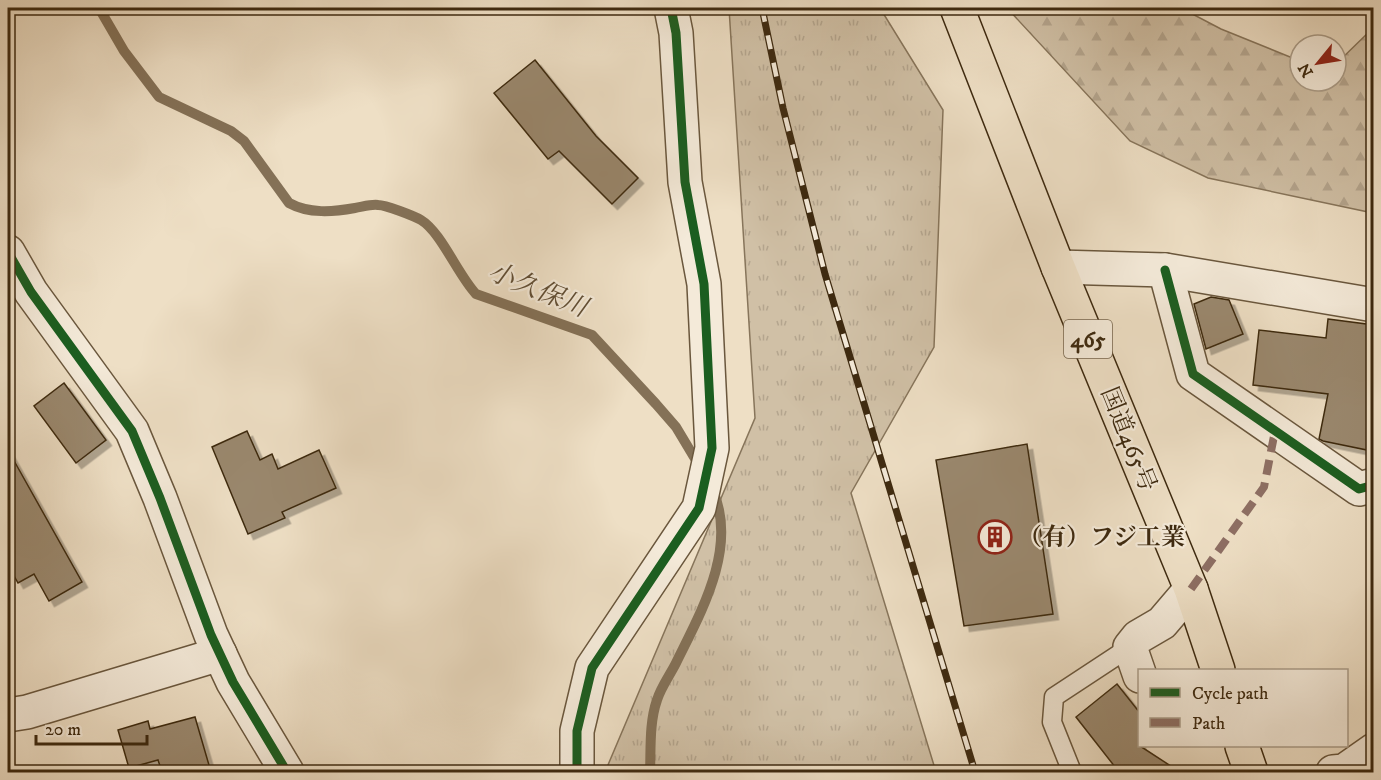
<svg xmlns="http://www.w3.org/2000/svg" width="1381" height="780" viewBox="0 0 1381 780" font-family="'IM FELL DW Pica','Noto Serif JP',serif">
	<defs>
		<pattern id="grass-tufts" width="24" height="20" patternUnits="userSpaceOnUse" patternTransform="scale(1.5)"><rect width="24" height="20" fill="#d0c0a6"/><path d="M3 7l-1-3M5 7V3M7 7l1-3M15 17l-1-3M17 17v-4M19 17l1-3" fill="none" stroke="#b4a58e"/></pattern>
		<pattern id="forest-firs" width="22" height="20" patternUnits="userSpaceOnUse" patternTransform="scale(1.5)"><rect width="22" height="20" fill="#d0c0a6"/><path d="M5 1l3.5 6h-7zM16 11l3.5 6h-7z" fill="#b4a58e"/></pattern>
		<filter id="shadow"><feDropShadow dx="5.5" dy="5.5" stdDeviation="0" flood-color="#0004"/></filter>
	</defs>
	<rect width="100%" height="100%" fill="#eedfc5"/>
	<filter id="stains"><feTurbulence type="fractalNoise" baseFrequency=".00333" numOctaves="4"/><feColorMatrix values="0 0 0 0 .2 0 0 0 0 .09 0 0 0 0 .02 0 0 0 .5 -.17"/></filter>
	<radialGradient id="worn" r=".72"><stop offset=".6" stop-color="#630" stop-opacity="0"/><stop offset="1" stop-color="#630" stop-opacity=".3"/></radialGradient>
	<!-- grass -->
	<polygon fill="url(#grass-tufts)" stroke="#87755b" stroke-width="1.5" points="729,8 880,8 943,110 934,347 851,493 936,772 605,772 755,418"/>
	<!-- forest -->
	<polygon fill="url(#forest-firs)" stroke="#87755b" stroke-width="1.5" points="1007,8 1181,8 1221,29 1300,61 1300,81 1336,81 1336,64 1373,28 1373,213 1208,178 1130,141"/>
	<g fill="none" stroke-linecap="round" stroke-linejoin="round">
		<!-- stream -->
		<g stroke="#847157" stroke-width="10">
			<path d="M99,8L124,51L159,97L231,131L244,141L289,203C309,214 333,212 355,208C362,207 371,204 378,205C386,205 414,216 421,220C441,232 458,275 476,294L592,335L656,404L676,427L700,467"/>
			<path d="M650,772C651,749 649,723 657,700C661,687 670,675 676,663C701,612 738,548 713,491"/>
		</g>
	</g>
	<!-- building -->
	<g fill="#9a886e" stroke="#3e2a10" stroke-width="1.5" filter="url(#shadow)">
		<polygon points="535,60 596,136 638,178 612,204 559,151 548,159 494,93"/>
		<polygon points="1211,297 1229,300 1243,334 1206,349 1194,304"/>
		<polygon points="1328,319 1374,325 1374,413 1367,450 1323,441 1319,439 1328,394 1253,385 1259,330 1326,338"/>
		<polygon points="64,383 106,440 76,463 34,406"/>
		<polygon points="247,431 260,460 272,454 278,469 319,450 336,488 282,512 285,518 248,534 212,447"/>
		<polygon points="1027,444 1053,614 964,626 936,460"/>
		<polygon points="8,450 82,582 49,601 34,574 18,583 8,565"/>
		<polygon points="1117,684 1140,713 1140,746 1180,772 1119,772 1076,717"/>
		<polygon points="195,717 211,772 162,772 158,760 129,768 118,730 148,721 150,729"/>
	</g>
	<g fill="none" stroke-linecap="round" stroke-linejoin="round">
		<!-- lane casing -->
		<g stroke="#6a573d" stroke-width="21">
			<polyline id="lane" points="1072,772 1052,722 1054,697 1130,647"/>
		</g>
		<!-- street casing -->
		<g stroke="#6a573d" stroke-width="36">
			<g id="street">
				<polyline points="8,252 31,292 132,431 160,498 211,635 233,682 287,772"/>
				<polyline points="1058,267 1165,270 1374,305"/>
				<polyline points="1165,270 1193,374 1359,489 1374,485"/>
				<polyline points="1140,676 1130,647 1138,637 1162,623 1191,589"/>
				<polyline points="8,715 27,712 220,654"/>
				<polyline points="577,772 577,731 592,668 699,508 712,448 704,284 685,182 676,33 671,8"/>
				<polyline points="1333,772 1344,771 1374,750"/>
			</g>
		</g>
		<!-- highway casing -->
		<g stroke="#3e2a10" stroke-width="36">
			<g id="highway">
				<polyline points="957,8 1058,267 1191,589 1218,670"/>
				<polyline points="1242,746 1251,772"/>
			</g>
		</g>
		<!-- lane -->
		<use href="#lane" stroke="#f4ead9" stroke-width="18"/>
		<!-- street -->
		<use href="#street" stroke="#f4ead9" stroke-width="33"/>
		<!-- highway -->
		<use href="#highway" stroke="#eedfc5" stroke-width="33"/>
		<!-- rail casing -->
		<g stroke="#3e2a10" stroke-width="7">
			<polyline id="rail" points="762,8 783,108 825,274 975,772"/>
		</g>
		<!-- rail -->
		<use href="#rail" stroke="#f4ead9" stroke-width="4.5" stroke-dasharray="14" stroke-linecap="butt"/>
		<!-- quiet -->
		<polyline stroke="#8d6e63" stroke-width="8" stroke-dasharray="15 8" stroke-linecap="butt" points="1191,589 1264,487 1275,431"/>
		<!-- cycleway casing -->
		<g stroke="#f4ead9" stroke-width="13">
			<g id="cycleway">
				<polyline points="8,252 31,292 132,431 160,498 211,635 233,682 287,772"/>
				<polyline points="1165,270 1193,374 1359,489 1374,485"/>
				<polyline points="577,772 577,731 592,668 699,508 712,448 704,284 685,182 676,33 671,8"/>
			</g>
		</g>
		<!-- cycleway -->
		<use href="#cycleway" stroke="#1b5e20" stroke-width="9"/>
	</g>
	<!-- icons -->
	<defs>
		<g id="building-ring" transform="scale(1.725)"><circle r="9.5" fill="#f4ead9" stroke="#8f2418" stroke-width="1.5"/><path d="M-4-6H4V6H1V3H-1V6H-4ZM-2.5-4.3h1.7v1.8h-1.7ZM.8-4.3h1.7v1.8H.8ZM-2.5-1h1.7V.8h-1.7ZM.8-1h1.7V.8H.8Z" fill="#8f2418"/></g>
	</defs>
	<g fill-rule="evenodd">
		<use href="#building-ring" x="995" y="537"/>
	</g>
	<g text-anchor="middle" stroke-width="4.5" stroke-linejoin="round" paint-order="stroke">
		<!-- shield labels -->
		<rect fill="#f4ead9" stroke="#75644c" stroke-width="1.5" x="1064" y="320" width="48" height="38" rx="4.5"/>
		<g font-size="22" font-weight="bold" fill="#3e2a10">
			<text x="1088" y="347">465</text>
		</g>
		<!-- street labels -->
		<g font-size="24" fill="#3e2a10" stroke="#f4ead9">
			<text transform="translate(1129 439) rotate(68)" y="8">国道465号</text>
		</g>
		<!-- poi labels -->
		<g font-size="24" font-weight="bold" fill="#3e2a10" stroke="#f4ead9" text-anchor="start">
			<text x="1018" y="545">（有）フジ工業</text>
		</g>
		<!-- water labels -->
		<g font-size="26" font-style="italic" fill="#614e34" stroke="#f4ead9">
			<text transform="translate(538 289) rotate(22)" y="9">小久保川</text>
		</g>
	</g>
	<!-- margin -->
	<rect width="1381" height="780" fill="none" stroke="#eedfc5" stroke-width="30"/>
	<rect x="9" y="9" width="1363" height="762" fill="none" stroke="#3e2a10" stroke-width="3"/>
	<rect x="15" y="15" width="1351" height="750" fill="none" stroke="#3e2a10" stroke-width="1.5"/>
	<!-- legend -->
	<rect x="1138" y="669" width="210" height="78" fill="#f4ead9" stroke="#ab9d89" stroke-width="1.5"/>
	<rect x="1150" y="688" width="30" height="9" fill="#1b5e20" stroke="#ab9d89" stroke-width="1.5"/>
	<text x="1192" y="699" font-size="18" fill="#3e2a10">Cycle path</text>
	<rect x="1150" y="718" width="30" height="9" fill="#8d6e63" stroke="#ab9d89" stroke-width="1.5"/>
	<text x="1192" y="729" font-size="18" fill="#3e2a10">Path</text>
	<!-- north arrow -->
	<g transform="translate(1318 63) rotate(240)"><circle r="28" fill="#f4ead9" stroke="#ab9d89" stroke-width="1.5"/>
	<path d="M0-4.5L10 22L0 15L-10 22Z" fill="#8f2418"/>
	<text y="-9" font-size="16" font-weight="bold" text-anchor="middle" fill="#3e2a10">N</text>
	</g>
	<!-- scale -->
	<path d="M36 735v9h111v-9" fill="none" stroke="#3e2a10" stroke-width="3"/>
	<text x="45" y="735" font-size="18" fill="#3e2a10" stroke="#f4ead9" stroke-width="4.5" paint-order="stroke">20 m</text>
	<rect width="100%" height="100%" filter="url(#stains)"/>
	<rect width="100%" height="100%" fill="url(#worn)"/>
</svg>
